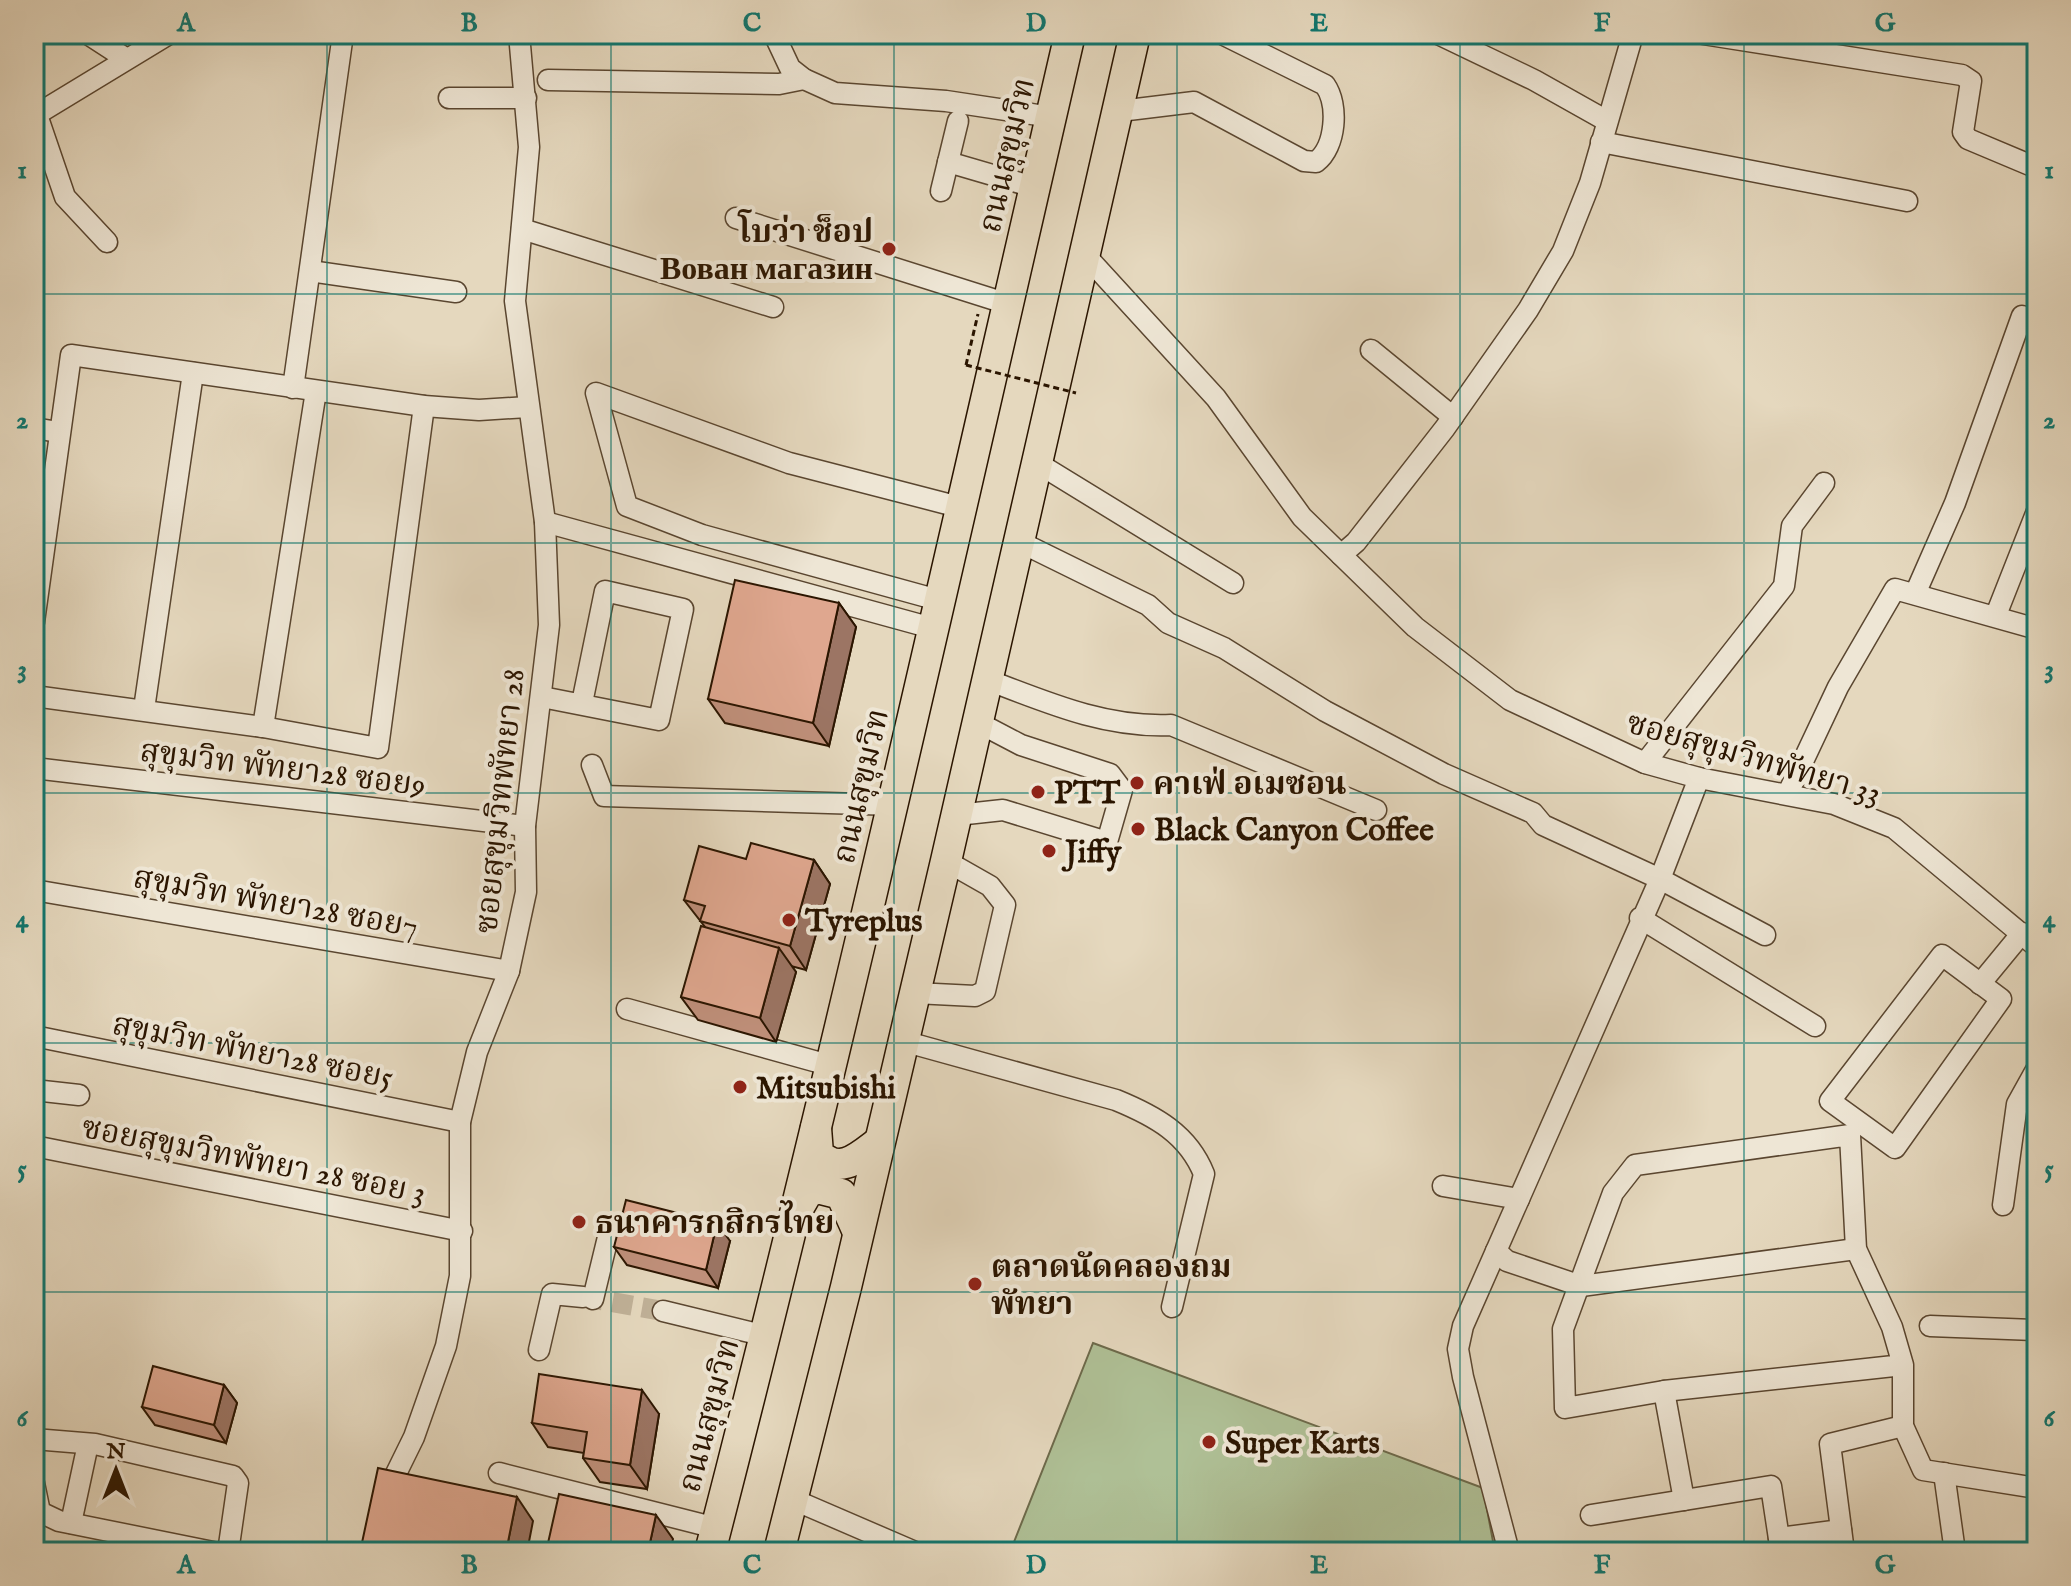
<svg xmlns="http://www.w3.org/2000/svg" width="2071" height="1586" viewBox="0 0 2071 1586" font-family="'IM FELL English','Noto Serif Thai',serif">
	<rect width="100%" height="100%" fill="#e5d8be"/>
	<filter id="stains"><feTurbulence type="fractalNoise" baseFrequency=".0025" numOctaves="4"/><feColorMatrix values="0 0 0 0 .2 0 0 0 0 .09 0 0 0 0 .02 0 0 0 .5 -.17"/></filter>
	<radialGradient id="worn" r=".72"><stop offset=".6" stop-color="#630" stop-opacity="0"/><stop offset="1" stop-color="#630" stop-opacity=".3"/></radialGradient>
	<!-- green -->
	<polygon fill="#afc096" stroke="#6d6a4b" stroke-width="2" points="1093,1343 1483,1488 1495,1552 1010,1552"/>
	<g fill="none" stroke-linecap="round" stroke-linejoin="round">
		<!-- minor-tunnel -->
		<polyline stroke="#c0b198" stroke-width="20" stroke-dasharray="20 10" stroke-linecap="butt" points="583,1297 663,1311"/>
		<!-- minor casing -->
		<g stroke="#5a4630" stroke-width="23">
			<g id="minor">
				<polyline points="88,34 125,58"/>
				<polyline points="774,34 790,68 804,79 835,93 946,101 1051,117"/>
				<polyline points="1438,34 1534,80 1607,121"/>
				<polyline points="1703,34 1962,75 1971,81 1963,132 1968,139 2037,168"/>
				<polyline points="548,80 779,84 804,79"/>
				<polyline points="449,98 526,98"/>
				<path d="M1120,111L1194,102L1304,161L1316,162C1336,147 1339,105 1325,85L1222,34"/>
				<polyline points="37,115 65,197 107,242"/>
				<polyline points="34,116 169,34"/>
				<polyline points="1601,142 1907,201"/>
				<polyline points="948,162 1037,188"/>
				<polyline points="941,191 958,121"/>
				<polyline points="736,218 1008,304"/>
				<polyline points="522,229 773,307"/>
				<polyline points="1087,257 1216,398 1302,517 1415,627 1510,700 1645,763 1699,778 1834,804 1894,828 2037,947"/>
				<polyline points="310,271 456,292"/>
				<polyline points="1371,350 1453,417"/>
				<polyline points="293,388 343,34"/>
				<polyline points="34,428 58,432"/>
				<polyline points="1039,464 1233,583"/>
				<polyline points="545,522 932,628"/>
				<polyline points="1020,542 1148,605 1168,623 1224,648 1325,711 1444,774 1533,813 1543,825 1660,879 1765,935"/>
				<polyline points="1341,555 1356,542 1445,428 1528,310 1563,251 1590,183 1633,34"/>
				<polyline points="1915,594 1955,503 2022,316"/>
				<polyline points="938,600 702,535 627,506 596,393 789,463 959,507"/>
				<polyline points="1996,615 2037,511"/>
				<polyline points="34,622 71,355 424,406 479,410 528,407"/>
				<path d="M988,680C1048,703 1106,728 1171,725L1376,810"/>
				<polyline points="34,696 263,727 378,748 424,406"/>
				<polyline points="542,697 659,720 683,609 605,591 582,703"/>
				<polyline points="144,709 193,373"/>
				<polyline points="263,727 316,391"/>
				<polyline points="1645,763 1784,586 1792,526 1824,483"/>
				<polyline points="592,765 604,796 895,805"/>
				<polyline points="34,768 525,826"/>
				<polyline points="1788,793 1838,687 1895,589 2037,629"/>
				<polyline points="957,815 1003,810 1107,842 1122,790 1110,774 1021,745 979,723"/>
				<polyline points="34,890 509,971"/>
				<polyline points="1640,918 1815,1026"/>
				<polygon points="1942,955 2001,999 1895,1148 1830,1101"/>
				<polyline points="1980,984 2022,933"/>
				<polyline points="915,993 975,996 985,991 1005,905 990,886 946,861"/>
				<polyline points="627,1009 832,1066"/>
				<polyline points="34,1036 460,1122"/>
				<path d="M903,1041L1116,1100C1155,1116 1188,1134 1204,1174L1172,1307"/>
				<polyline points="34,1090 79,1095"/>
				<polyline points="34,1146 462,1231"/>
				<polyline points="1443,1186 1519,1199"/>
				<polyline points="2003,1205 2017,1104 2037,1068"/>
				<polyline points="1496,1251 1507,1261 1581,1286 1856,1249"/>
				<polyline points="593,1299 609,1233"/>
				<polyline points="663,1311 766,1336"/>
				<polyline points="1930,1326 2037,1330"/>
				<polyline points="539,1350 552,1294 583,1297"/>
				<polyline points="1903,1365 1664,1391 1565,1408 1563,1329 1613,1193 1635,1165 1850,1135 1856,1249 1892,1327 1903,1365 1903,1426 1923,1470 2037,1488"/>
				<polyline points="1664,1391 1684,1500"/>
				<polyline points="34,1439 95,1444 233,1476 238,1483 228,1552"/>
				<polyline points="499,1473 716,1528"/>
				<polyline points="1944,1473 1955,1552"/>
				<polyline points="34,1483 40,1512 59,1521 213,1552"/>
				<polyline points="386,1494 414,1437 446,1346 460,1276 460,1122 477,1052 509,971 526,892 525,826 549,625 545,522 515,301 529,147 519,34"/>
				<polyline points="792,1499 915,1552"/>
				<polyline points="1591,1515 1771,1486 1781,1552"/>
				<polyline points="71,1523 88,1444"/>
				<polyline points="1779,1538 1841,1530"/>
				<polyline points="1509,1552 1463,1377 1458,1349 1463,1326 1660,879 1699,778"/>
				<polyline points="1844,1552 1830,1444 1903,1426"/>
			</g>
		</g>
		<!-- highway casing -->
		<g stroke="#2b1500" stroke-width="33">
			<g id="highway">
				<path d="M816,1128L818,1154C840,1176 859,1157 879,1142"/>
				<polyline points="796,1212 807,1193 817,1188 841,1194 858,1232"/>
				<path d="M710,1552C840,1049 953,541 1070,34"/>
				<polyline points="779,1552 846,1287 946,861 1135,34"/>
			</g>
		</g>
		<!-- path -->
		<polyline stroke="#2b1500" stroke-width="3" stroke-dasharray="6 4" stroke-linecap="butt" points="966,365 978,314"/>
		<!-- minor -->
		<use href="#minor" stroke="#eee6d5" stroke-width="20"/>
		<!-- highway -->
		<use href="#highway" stroke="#e5d8be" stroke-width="30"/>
		<!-- path-bridge -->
		<polyline stroke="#2b1500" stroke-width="3" stroke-dasharray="6 4" stroke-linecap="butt" points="966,365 1076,393"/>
	</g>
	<!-- wall -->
	<g fill="#c0907b" stroke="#2b1500" stroke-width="2">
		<polygon points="839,603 856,627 829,746 725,723 708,699"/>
		<polygon points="746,859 814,860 830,884 806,970 791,966 796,972 776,1042 698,1020 681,997 705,927 684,900"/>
		<polygon points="730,1241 718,1288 627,1265 614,1247"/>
		<polygon points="224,1385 237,1403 226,1443 155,1425 142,1407"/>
		<polygon points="659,1414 647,1489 600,1482 583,1458 584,1453 548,1447 532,1423"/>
	</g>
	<!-- shaded-wall -->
	<g fill="#9c7564" stroke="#2b1500" stroke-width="2">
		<polygon points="839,603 856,627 829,746 813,723"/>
		<polygon points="814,860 830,884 806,970 790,946"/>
		<polygon points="779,948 796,972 776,1042 760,1018"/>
		<polygon points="717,1223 730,1241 718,1288 706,1270"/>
		<polygon points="224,1385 237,1403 226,1443 214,1425"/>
		<polygon points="642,1390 659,1414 647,1489 630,1465"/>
		<polygon points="517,1497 533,1521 527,1552 506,1552"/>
		<polygon points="656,1515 673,1539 670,1552 648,1552"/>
	</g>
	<!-- building -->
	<g fill="#dfa78f" stroke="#2b1500" stroke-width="2">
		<polygon points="735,580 839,603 813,723 708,699"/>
		<polygon points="751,843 814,860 790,946 700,921 705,906 684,900 699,846 746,859"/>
		<polygon points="701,926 779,948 760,1018 681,997"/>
		<polygon points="626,1200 717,1223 706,1270 614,1247"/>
		<polygon points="153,1366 224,1385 214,1425 142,1407"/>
		<polygon points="539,1374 642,1390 630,1465 583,1458 587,1432 532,1423"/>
		<polygon points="378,1468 517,1497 506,1552 360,1552"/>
		<polygon points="559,1494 656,1515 648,1552 546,1552"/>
	</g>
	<!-- grid -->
	<path fill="none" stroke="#0f766e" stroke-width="2" stroke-opacity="0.55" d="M327,34V1552M611,34V1552M894,34V1552M1177,34V1552M1460,34V1552M1744,34V1552M34,294H2037M34,543H2037M34,793H2037M34,1043H2037M34,1292H2037"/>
	<!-- markers -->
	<g fill="#8f2418" stroke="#eee6d5" stroke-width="3">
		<circle cx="889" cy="249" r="8"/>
		<circle cx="1137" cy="783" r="8"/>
		<circle cx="1038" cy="792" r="8"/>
		<circle cx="1138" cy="829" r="8"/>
		<circle cx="1049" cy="851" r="8"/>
		<circle cx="789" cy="920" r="8"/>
		<circle cx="740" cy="1087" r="8"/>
		<circle cx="579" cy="1222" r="8"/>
		<circle cx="975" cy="1284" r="8"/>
		<circle cx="1209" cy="1442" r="8"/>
	</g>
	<g text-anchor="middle" stroke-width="8" stroke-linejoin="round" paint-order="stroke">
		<!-- street labels -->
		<g font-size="32" fill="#2b1500" stroke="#eee6d5">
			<text transform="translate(1006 155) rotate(-77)" y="11">ถนนสุขุมวิท</text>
			<text transform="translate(1754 757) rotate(16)" y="11">ซอยสุขุมวิทพัทยา 33</text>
			<text transform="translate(283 767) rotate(7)" y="11">สุขุมวิท พัทยา28 ซอย9</text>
			<text transform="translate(860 786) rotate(-77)" y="11">ถนนสุขุมวิท</text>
			<text transform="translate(499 801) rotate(-84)" y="11">ซอยสุขุมวิทพัทยา 28</text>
			<text transform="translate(276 901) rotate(10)" y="11">สุขุมวิท พัทยา28 ซอย7</text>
			<text transform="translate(253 1050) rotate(11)" y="11">สุขุมวิท พัทยา28 ซอย5</text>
			<text transform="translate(254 1159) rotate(11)" y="11">ซอยสุขุมวิทพัทยา 28 ซอย 3</text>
			<text transform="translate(708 1415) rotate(-75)" y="11">ถนนสุขุมวิท</text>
		</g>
		<!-- poi labels -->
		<g font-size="32" font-weight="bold" fill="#2b1500" stroke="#eee6d5" text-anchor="start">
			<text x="873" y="242" text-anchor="end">โบว่า ช็อป<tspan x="873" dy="37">Вован магазин</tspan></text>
			<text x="1153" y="794">คาเฟ่ อเมซอน</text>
			<text x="1054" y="803">PTT</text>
			<text x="1154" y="840">Black Canyon Coffee</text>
			<text x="1065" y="862">Jiffy</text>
			<text x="805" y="931">Tyreplus</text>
			<text x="756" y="1098">Mitsubishi</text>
			<text x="595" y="1233">ธนาคารกสิกรไทย</text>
			<text x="991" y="1277">ตลาดนัดคลองถม<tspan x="991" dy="37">พัทยา</tspan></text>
			<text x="1225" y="1453">Super Karts</text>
		</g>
	</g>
	<!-- margin -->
	<rect width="2071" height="1586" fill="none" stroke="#e5d8be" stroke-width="88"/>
	<!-- north arrow -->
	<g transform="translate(116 1470)" stroke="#eee6d5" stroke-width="6" paint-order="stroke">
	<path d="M0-6L14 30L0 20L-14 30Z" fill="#2b1500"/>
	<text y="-12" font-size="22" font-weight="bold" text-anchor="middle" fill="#2b1500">N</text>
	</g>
	<rect x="44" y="44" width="1983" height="1498" fill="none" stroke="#0f766e" stroke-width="3"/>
	<g font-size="26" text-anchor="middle" font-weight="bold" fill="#0f766e">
		<text x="186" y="31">A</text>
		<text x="469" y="31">B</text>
		<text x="752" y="31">C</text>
		<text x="1036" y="31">D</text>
		<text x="1319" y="31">E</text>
		<text x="1602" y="31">F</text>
		<text x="1885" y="31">G</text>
		<text x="22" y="178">1</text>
		<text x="2049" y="178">1</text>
		<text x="22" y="428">2</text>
		<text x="2049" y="428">2</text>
		<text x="22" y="677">3</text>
		<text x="2049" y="677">3</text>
		<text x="22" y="927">4</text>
		<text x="2049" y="927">4</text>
		<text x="22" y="1177">5</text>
		<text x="2049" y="1177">5</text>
		<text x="22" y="1426">6</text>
		<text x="2049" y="1426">6</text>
		<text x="186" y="1573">A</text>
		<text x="469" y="1573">B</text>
		<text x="752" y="1573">C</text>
		<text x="1036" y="1573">D</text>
		<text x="1319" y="1573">E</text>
		<text x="1602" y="1573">F</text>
		<text x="1885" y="1573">G</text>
	</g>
	<rect width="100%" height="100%" filter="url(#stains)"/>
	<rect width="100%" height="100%" fill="url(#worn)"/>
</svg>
